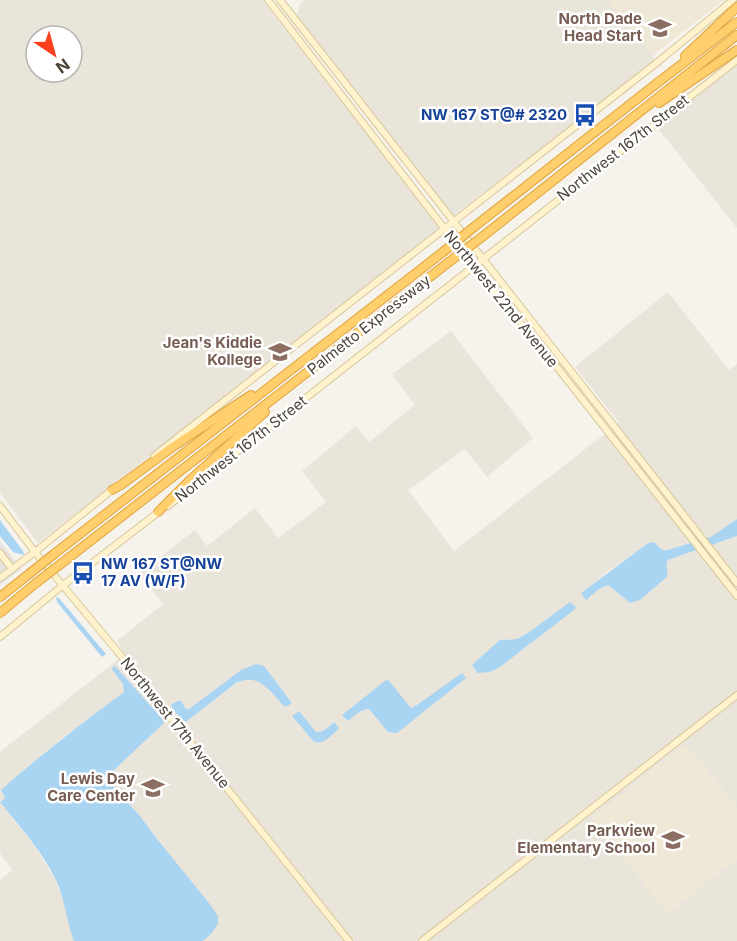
<svg xmlns="http://www.w3.org/2000/svg" width="737" height="941" viewBox="0 0 737 941" font-family="Inter,sans-serif">
	<rect width="100%" height="100%" fill="#f6f3ec"/>
	<!-- residential -->
	<g fill="#eae5da" fill-rule="evenodd">
		<path d="M0,0H262L439,227L436,233L38,543L0,493ZM36,36H72V72H36Z"/>
		<polygon points="305,0 608,0 653,55 655,61 453,216 298,17 297,13 301,3"/>
		<polygon points="737,64 737,228 657,127"/>
		<path d="M668,292L729,370L737,364V519L718,532L717,544L737,536V808L689,748L686,746L682,747L595,816L594,821L668,913L737,858V941H203L212,933L157,839L140,816L113,786L110,779L109,776L112,772L165,722L113,671L123,684L124,692L61,739L21,772L5,798L0,801V752L125,654L117,641L163,604L139,573L195,530L207,546L255,508L278,538L326,502L302,471L356,426L369,442L415,405L392,374L451,331L533,438L487,477L465,449L408,490L454,551L619,423L575,367ZM648,543L657,546L662,550H667L685,544L690,550L668,560L666,567L667,577L647,594L630,603L608,585L599,589L581,593L603,575ZM528,633L541,635L522,651L506,639H517ZM241,670L292,702L284,706L263,684L254,679H245L237,683L193,716L184,721L173,710L181,701L186,709H189ZM386,680L410,708L417,705L388,732L369,709H366L354,715L348,721L342,715ZM299,711L316,732L319,733L325,730L334,722L338,730L323,741L318,743L314,742L292,717Z"/>
		<polygon points="0,802 35,847 55,879 64,903 74,941 0,941 0,880 12,870 0,853"/>
	</g>
	<!-- industrial -->
	<polygon fill="#e6e2dd" points="0,541 21,569 0,585"/>
	<!-- education -->
	<g fill="#efe8d6">
		<polygon points="608,0 724,0 653,55"/>
		<polygon points="686,746 689,748 737,808 737,858 668,913 594,822 594,816 682,747"/>
	</g>
	<!-- water -->
	<g fill="#a9d4f2">
		<path d="M737,519V536C714,545 691,551 668,560C664,566 669,571 667,577L640,600L630,603L608,585L599,589L586,600L581,593L648,543L654,542L662,550H667L711,537Z"/>
		<polygon points="0,520 23,551 24,554 23,555 13,552 0,536"/>
		<polygon points="58,597 106,654 102,657 57,602 56,598"/>
		<polygon points="570,602 576,607 574,610 500,667 490,672 478,673 472,665 500,640 517,639 528,633"/>
		<path d="M256,664L264,666L292,703L286,707L284,706C269,691 259,672 236,683L187,721H184L173,710L171,705L177,701H181L186,709H189L241,670Z"/>
		<path d="M115,666L165,722L112,772L109,776L113,786L140,816L157,839L209,903L218,916V924L212,933L203,941H74C66,921 65,898 55,878C41,850 19,826 0,802L5,798L1,790C40,755 82,723 124,692L123,684L113,671L112,668Z"/>
		<path d="M462,673L466,678L397,733L388,732L369,709C361,709 354,716 348,721L342,715L386,680L389,681L411,708L417,705Z"/>
		<path d="M299,711L316,732C323,733 329,726 334,722L339,728C333,735 323,745 314,742L292,716Z"/>
	</g>
	<g fill="none" stroke-linecap="round" stroke-linejoin="round">
		<!-- secondary casing -->
		<g stroke="#d6c79b" stroke-width="8">
			<g id="secondary">
				<polyline points="268,0 478,272 549,357 737,596"/>
				<path d="M280,0C432,194 583,389 737,583"/>
				<polyline points="154,456 659,61 733,0"/>
				<polyline points="0,506 35,552 118,652 349,941"/>
				<polyline points="168,506 737,60"/>
				<polyline points="0,553 12,569"/>
				<polyline points="0,578 35,552 113,489"/>
				<polyline points="0,637 62,586 160,511"/>
				<polyline points="422,941 737,695"/>
			</g>
		</g>
		<!-- highway casing -->
		<g stroke="#e0a43c" stroke-width="10">
			<g id="highway">
				<polyline points="685,56 737,7"/>
				<polyline points="659,103 737,50"/>
				<polyline points="474,227 656,84 737,22"/>
				<polyline points="482,237 737,35"/>
				<polyline points="112,490 121,485 174,446 251,395"/>
				<polyline points="158,512 189,481 265,412"/>
				<polyline points="54,554 443,252"/>
				<polyline points="62,563 449,262"/>
				<polyline points="0,597 29,574"/>
				<polyline points="0,613 36,583"/>
			</g>
		</g>
		<!-- secondary -->
		<use href="#secondary" stroke="#fff3cd" stroke-width="6"/>
		<!-- highway -->
		<use href="#highway" stroke="#ffcf6e" stroke-width="8"/>
		<!-- highway-bridge casing -->
		<g stroke="#e0a43c" stroke-width="10" stroke-linecap="butt">
			<g id="highway-bridge">
				<polyline points="443,252 474,227"/>
				<polyline points="449,262 482,237"/>
				<polyline points="29,574 54,554"/>
				<polyline points="36,583 62,563"/>
			</g>
		</g>
		<!-- highway-bridge -->
		<use href="#highway-bridge" stroke="#ffcf6e" stroke-width="8"/>
	</g>
	<!-- icons -->
	<defs>
		<g id="school-bare" transform="scale(1.8)"><path d="M0-5L7-2L0 1L-7-2ZM-4 1L0 2.5L4 1V4Q0 6-4 4Z" fill="#8d6e63" stroke="#fff" stroke-width="2.5" paint-order="stroke"/></g>
		<g id="bus-bare" transform="scale(1.8)"><path d="M-5-6H5V4H4V6H2V4H-2V6H-4V4H-5ZM-3.5-4V0h7V-4ZM-3.5 1.2v1.5H-2V1.2ZM2 1.2v1.5H3.5V1.2Z" fill="#1a4fb4" stroke="#fff" stroke-width="2.5" paint-order="stroke"/></g>
	</defs>
	<g fill-rule="evenodd">
		<use href="#school-bare" x="660" y="28"/>
		<use href="#bus-bare" x="585" y="115"/>
		<use href="#school-bare" x="280" y="352"/>
		<use href="#bus-bare" x="83" y="573"/>
		<use href="#school-bare" x="153" y="788"/>
		<use href="#school-bare" x="673" y="840"/>
	</g>
	<g text-anchor="middle" stroke-width="5" stroke-linejoin="round" paint-order="stroke">
		<!-- education labels -->
		<g font-size="15" font-weight="bold" fill="#785e54" stroke="#fff" text-anchor="end">
			<text x="642" y="24">North Dade<tspan x="642" dy="17">Head Start</tspan></text>
			<text x="262" y="348">Jean's Kiddie<tspan x="262" dy="17">Kollege</tspan></text>
			<text x="135" y="784">Lewis Day<tspan x="135" dy="17">Care Center</tspan></text>
			<text x="655" y="836">Parkview<tspan x="655" dy="17">Elementary School</tspan></text>
		</g>
		<!-- transit labels -->
		<g font-size="15" font-weight="bold" fill="#164399" stroke="#fff" text-anchor="end">
			<text x="567" y="120">NW 167 ST@# 2320</text>
			<text x="101" y="569" text-anchor="start">NW 167 ST@NW<tspan x="101" dy="17">17 AV (W/F)</tspan></text>
		</g>
		<!-- street labels -->
		<g font-size="15" fill="#4b4439" stroke="#fff">
			<text transform="translate(623 148) rotate(-38)" y="5">Northwest 167th Street</text>
			<text transform="translate(501 299) rotate(51)" y="5">Northwest 22nd Avenue</text>
			<text transform="translate(369 325) rotate(-38)" y="5">Palmetto Expressway</text>
			<text transform="translate(241 449) rotate(-38)" y="5">Northwest 167th Street</text>
			<text transform="translate(175 723) rotate(51)" y="5">Northwest 17th Avenue</text>
		</g>
	</g>
	<!-- north arrow -->
	<g transform="translate(54 54) rotate(144)"><circle r="28" fill="#ffffff" stroke="#b7b4b0" stroke-width="1.5"/>
	<path d="M0-4.5L10 22L0 15L-10 22Z" fill="#fc3f1d"/>
	<text y="-9" font-size="16" font-weight="bold" text-anchor="middle" fill="#4b4439">N</text>
	</g>
</svg>
